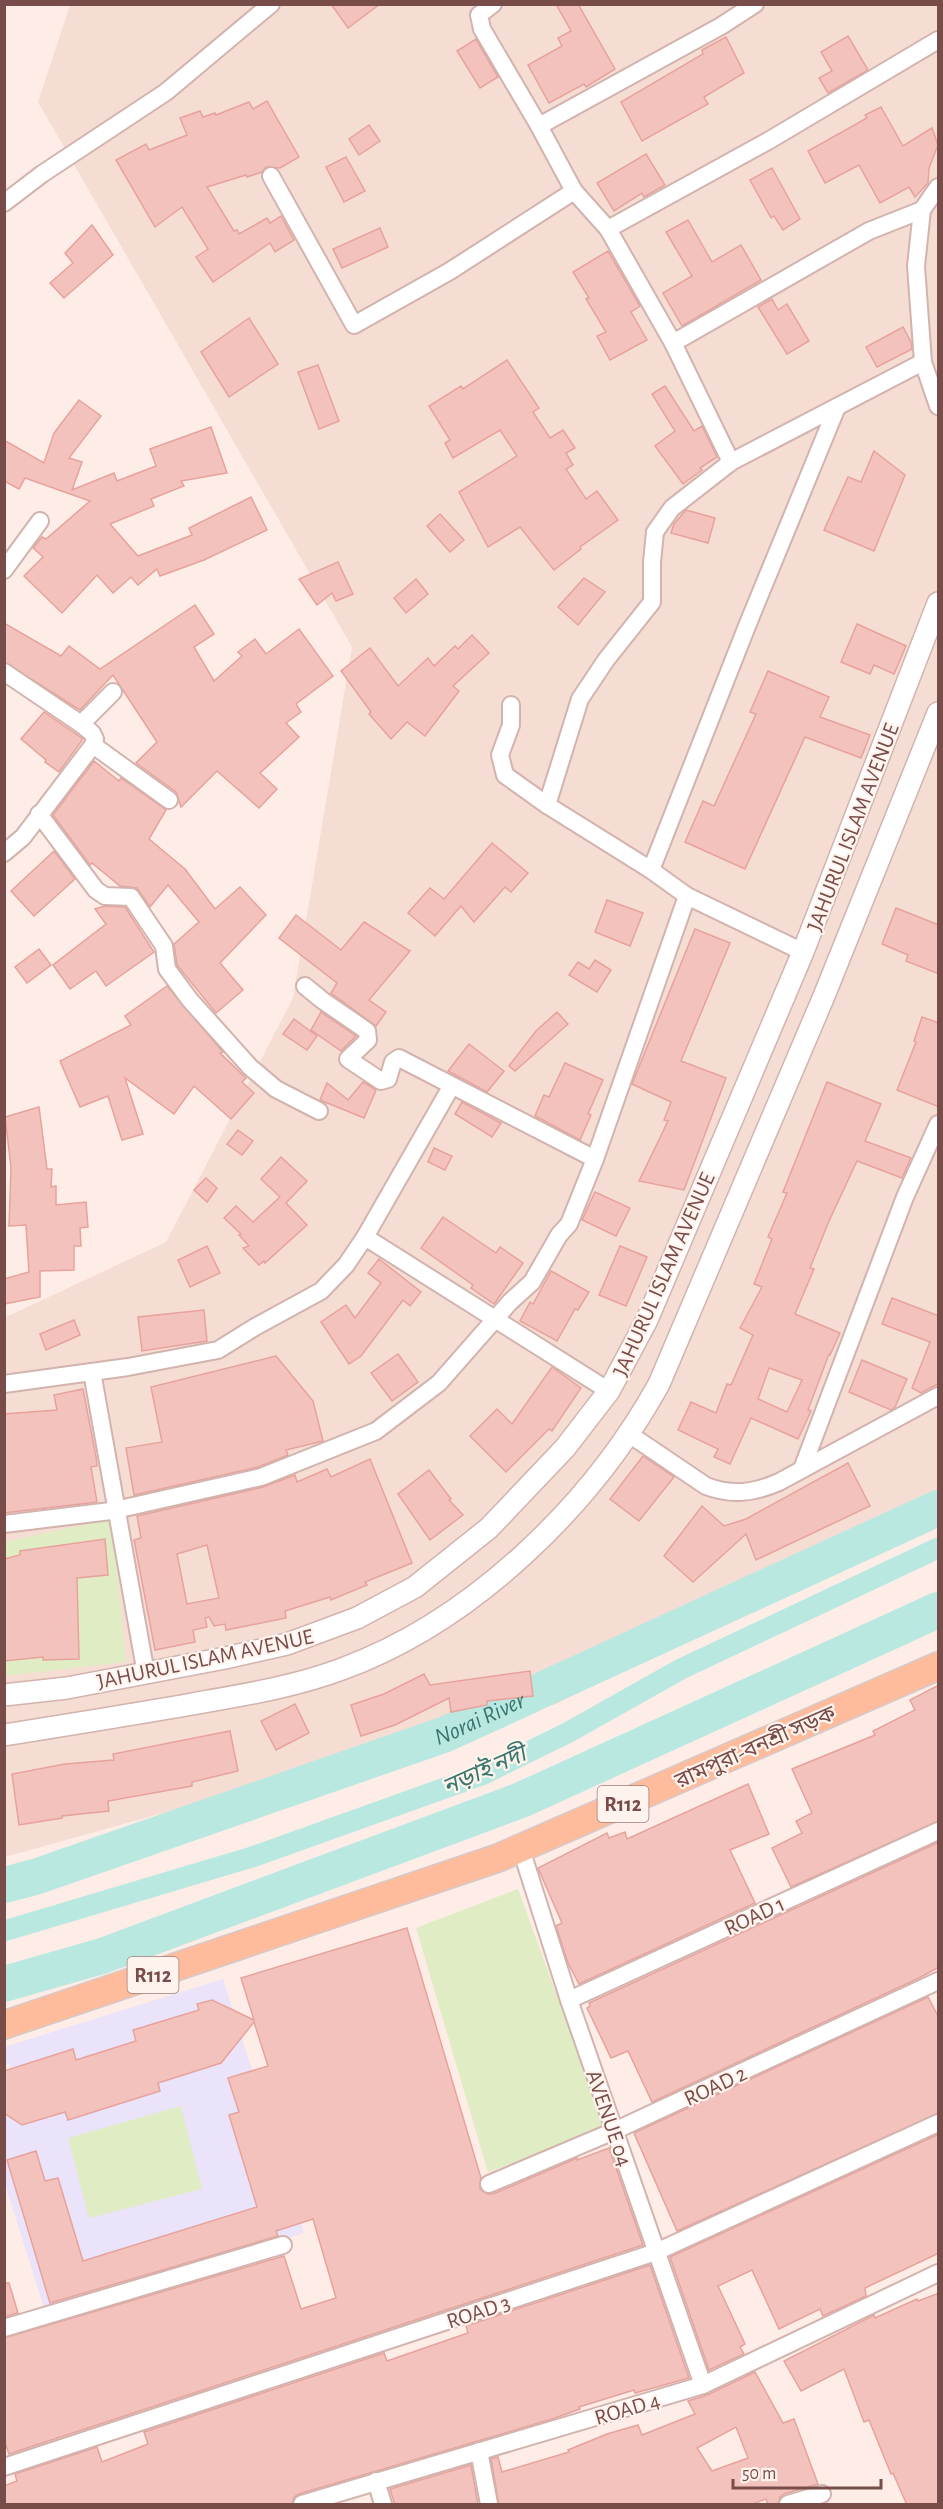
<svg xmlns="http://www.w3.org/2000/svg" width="943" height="2509" viewBox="0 0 943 2509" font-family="'Alegreya Sans','Noto Sans Bengali',sans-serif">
	<rect width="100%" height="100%" fill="#fdede6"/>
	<!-- residential -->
	<polygon fill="#f5ddd4" points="70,5 938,5 938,1508 556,1704 5,1857 4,1318 166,1242 293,998 352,647 38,102"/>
	<!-- education -->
	<path fill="#eae3fa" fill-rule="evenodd" d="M223,1979L304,2233L45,2311L5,2184L4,2113L22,2125L65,2112L68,2120L160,2091L158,2083L221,2063L236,2045L224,2006L199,2010L133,2030L136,2041L76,2060L72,2049L10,2069L9,2064L5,2065L4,2047ZM244,2073L291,2226L50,2301L7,2160L36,2151L45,2181L58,2178L83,2261L257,2207L239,2112L228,2078Z"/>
	<!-- green -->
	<g fill="#e0ecc4">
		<polygon points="112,1519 126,1662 5,1676 4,1542"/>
		<polygon points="518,1889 606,2130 488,2172 416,1928"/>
		<polygon points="181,2106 202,2189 89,2218 68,2138"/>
	</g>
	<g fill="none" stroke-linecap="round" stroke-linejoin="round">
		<!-- canal -->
		<polyline stroke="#b9e8e1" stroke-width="21" points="4,1931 252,1857 484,1774 569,1732 681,1669 938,1548"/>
		<!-- river -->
		<g stroke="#b9e8e1" stroke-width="36">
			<path id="s1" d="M4,1885L35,1877L446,1734L938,1508"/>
			<polyline points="4,1984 102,1956 521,1800 938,1610"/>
		</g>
	</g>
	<!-- building -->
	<g fill="#f4c2bd" stroke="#e7a29c" stroke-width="1.5" fill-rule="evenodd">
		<polygon points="331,4 380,4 348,28"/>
		<polygon points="556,4 578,4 615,69 586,87 584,84 549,103 528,65 562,46 558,38 571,31"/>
		<polygon points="848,36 868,70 828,93 819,78 832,71 821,52"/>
		<polygon points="726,37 744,73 704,97 708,104 642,141 621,102 703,54 702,50"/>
		<polygon points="476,39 498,77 480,88 457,51"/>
		<polygon points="267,101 299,157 280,168 266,167 262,172 247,177 246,175 207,187 234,231 237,230 239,234 267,218 270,223 281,216 294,240 275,252 270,243 213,282 196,257 208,249 182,207 155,227 116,160 146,144 149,150 187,135 180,118 200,111 203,117 215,113 216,115 249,102 253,109"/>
		<polygon points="881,107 903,146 932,128 938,145 929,168 928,183 915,197 909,187 880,203 859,165 825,183 808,151 867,118 865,115"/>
		<polygon points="369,125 380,141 359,155 349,139"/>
		<polygon points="646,154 665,185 644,197 642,193 614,211 597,183"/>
		<polygon points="346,157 365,191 344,202 326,167"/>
		<polygon points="772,168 800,219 783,230 774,216 771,218 750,180"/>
		<polygon points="688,220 712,262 741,245 761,280 682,326 663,293 692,276 666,232"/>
		<polygon points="92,225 113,255 64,298 50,283 73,263 65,253"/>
		<polygon points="380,228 388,247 342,268 333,249"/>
		<polygon points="608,251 640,306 631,312 647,340 610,360 597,336 606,332 586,299 589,298 573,272"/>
		<polygon points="772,299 778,310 787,304 809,341 787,354 758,307"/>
		<polygon points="249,318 278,364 229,397 201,352"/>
		<polygon points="903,327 911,342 912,349 877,367 866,347"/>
		<polygon points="507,360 539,408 533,412 550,438 563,430 575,448 566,453 573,465 566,469 586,499 597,491 618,520 580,547 581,549 554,570 520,527 488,547 459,492 517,456 500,430 453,458 445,443 450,440 429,406 461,386 463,389"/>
		<polygon points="318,365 339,421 319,429 298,372"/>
		<polygon points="665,386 694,431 702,426 717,457 700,468 702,470 683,484 655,446 675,431 652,394"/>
		<polygon points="79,400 101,416 69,458 82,462 72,490 114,473 117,481 156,466 150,449 211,427 227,473 181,481 184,486 151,499 154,506 110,524 138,556 192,535 189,528 251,497 267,530 204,560 160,576 157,569 138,585 131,577 113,593 97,575 62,613 24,576 43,557 33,548 42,537 46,539 90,501 25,478 19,489 4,481 4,440 44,463 54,433"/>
		<polygon points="874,451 905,475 874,551 824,530 848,477 861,482"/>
		<polygon points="686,510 715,518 708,543 671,533 674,524"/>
		<polygon points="440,514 464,540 450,552 427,526"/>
		<polygon points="338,562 353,594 336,601 332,593 317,605 299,579"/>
		<polygon points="584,578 605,592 578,625 558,607"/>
		<polygon points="416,579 428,594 406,613 394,598"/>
		<polygon points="195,605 214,634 194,647 214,681 242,656 238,652 255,639 266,654 299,629 333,676 296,704 301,712 286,723 299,737 260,773 277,789 259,808 217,771 181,807 176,792 136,763 157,742 113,675 80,710 4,662 4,623 61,656 69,646 100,669"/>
		<polygon points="857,624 906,646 894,674 874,665 870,674 841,662"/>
		<polygon points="472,635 489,653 453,686 459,691 425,736 407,722 391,739 369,714 371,712 341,671 370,648 398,686 428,658 434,666 455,646 458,649"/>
		<polygon points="768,671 829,697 820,717 870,735 861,758 805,737 745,869 685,842 703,801 714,806 756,714 750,712"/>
		<polygon points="44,712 83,739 59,772 45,762 46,760 21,739"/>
		<polygon points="94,761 119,781 121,778 166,810 149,839 185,869 215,909 240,887 266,915 220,963 243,990 216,1013 177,965 174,944 199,922 168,885 150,907 137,888 120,886 92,863 90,865 53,815"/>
		<polygon points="492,843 528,873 511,892 505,887 474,922 461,906 435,936 408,913 430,888 444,899"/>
		<polygon points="54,851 75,879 34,916 11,891"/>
		<polygon points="607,900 643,913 630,946 595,932"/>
		<polygon points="105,906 125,907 154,952 106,986 96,971 70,989 53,965 106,924 95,909"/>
		<polygon points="896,908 939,925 939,974 906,961 908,955 882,944"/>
		<polygon points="296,915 341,950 364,922 410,951 369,1000 386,1012 376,1026 331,993 337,983 279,938"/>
		<polygon points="695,929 730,943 681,1061 726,1078 684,1190 639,1181 668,1121 664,1120 671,1102 632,1084"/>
		<polygon points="39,949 51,965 27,983 15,967"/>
		<polygon points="595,960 611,970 597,992 569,975 578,962 589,969"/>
		<polygon points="167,986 223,1052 220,1053 246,1078 242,1082 254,1093 231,1119 194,1086 174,1114 125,1078 143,1134 122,1140 108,1096 80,1107 60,1061 131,1025 125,1016"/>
		<polygon points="321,1012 356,1036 341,1051 311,1030"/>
		<polygon points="557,1012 568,1024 515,1071 509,1066 536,1031"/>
		<polygon points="922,1017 939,1023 939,1107 897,1090 916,1042 914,1041"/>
		<polygon points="294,1019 317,1036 307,1050 283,1034"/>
		<polygon points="469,1044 504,1071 487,1092 448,1071"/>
		<polygon points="565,1063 603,1080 588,1114 591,1115 580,1140 535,1116 544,1095 549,1097"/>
		<polygon points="363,1082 376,1090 364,1118 320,1100 327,1083 348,1100"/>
		<path d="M827,1082L881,1104L865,1141L911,1158L902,1178L857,1161L829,1221L810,1268L814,1269L795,1314L840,1333L830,1355L829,1354L808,1410L811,1411L798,1439L751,1418L730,1464L714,1457L718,1449L678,1430L691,1402L716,1413L727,1384L731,1385L753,1335L740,1328L762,1287L754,1284L772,1239L768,1237L787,1193L783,1192ZM769,1368L802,1380L787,1412L758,1399Z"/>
		<polygon points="462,1102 501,1123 492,1137 455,1114"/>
		<polygon points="39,1107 47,1169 52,1169 51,1187 56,1186 56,1205 86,1202 88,1227 80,1228 81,1246 74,1246 74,1270 40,1271 40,1297 4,1304 4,1279 29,1272 26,1225 9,1226 11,1167 5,1117"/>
		<polygon points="238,1130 253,1141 242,1155 227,1144"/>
		<polygon points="434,1148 452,1156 445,1170 428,1162"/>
		<polygon points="281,1157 307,1181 286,1203 307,1225 265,1263 264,1261 259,1265 243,1248 249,1246 239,1235 241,1234 224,1218 236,1206 253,1222 280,1197 261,1179"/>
		<polygon points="206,1178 217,1188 207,1202 194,1190"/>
		<polygon points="595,1192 630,1208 616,1236 582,1220"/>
		<polygon points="443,1217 496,1253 500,1247 523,1263 494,1304 471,1288 473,1285 421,1248"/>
		<polygon points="207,1246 220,1273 190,1287 178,1260"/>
		<polygon points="620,1246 647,1257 626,1306 599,1295"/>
		<polygon points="379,1259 421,1292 410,1306 403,1300 361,1356 349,1364 321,1322 346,1305 355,1318 381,1283 368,1273"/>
		<polygon points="551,1271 589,1292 578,1310 575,1309 557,1341 520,1321 530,1302 533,1304"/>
		<polygon points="892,1298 939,1316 939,1383 921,1393 912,1388 930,1342 882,1324"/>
		<polygon points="204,1310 207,1341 142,1351 138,1317"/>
		<polygon points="74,1320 80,1335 46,1350 40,1334"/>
		<polygon points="398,1354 418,1382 392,1401 371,1373"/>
		<polygon points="276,1356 313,1401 323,1441 286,1450 288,1455 258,1467 134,1495 126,1448 162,1442 151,1387"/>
		<polygon points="862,1360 907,1379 895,1407 891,1410 849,1392"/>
		<polygon points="552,1367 581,1388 552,1431 549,1429 506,1472 470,1436 497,1409 512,1424"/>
		<polygon points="83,1389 96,1457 97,1466 91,1467 97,1502 4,1513 4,1414 57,1410 54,1395"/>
		<polygon points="643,1456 674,1477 639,1521 610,1499"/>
		<path d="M370,1459L412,1563L365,1582L367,1585L331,1600L330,1597L285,1611L286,1618L226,1630L225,1624L214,1626L209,1617L205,1618L207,1627L193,1630L195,1642L155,1650L134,1540L141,1538L137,1516L263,1487L295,1475L297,1482L327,1469L331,1477ZM207,1545L219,1598L187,1604L177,1554Z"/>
		<polygon points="848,1463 870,1506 756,1560 746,1534 693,1582 664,1556 702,1506 724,1526 746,1519"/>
		<polygon points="429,1470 451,1499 449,1500 463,1515 430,1540 398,1494"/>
		<polygon points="105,1539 108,1575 77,1578 79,1659 43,1660 43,1657 4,1661 4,1559 20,1555 20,1551"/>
		<polygon points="530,1671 533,1696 487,1701 487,1705 451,1712 449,1698 395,1725 361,1736 351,1705 384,1694 424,1674 430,1685"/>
		<polygon points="939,1685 939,1821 791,1887 772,1848 802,1833 796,1821 812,1813 792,1769 875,1735 873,1731 915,1710 910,1700"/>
		<polygon points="295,1704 309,1733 276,1750 261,1721"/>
		<polygon points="230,1731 238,1771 192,1782 192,1786 108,1801 109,1811 62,1816 62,1818 19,1825 12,1774 65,1764 114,1760 113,1754"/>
		<polygon points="748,1784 769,1834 730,1850 755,1903 579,1984 568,1963 556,1926 562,1923 538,1868 607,1833 609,1838 625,1832 627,1839"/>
		<polygon points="939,1842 939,1967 919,1978 652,2102 628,2051 611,2058 587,2008 590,2006 589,2003"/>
		<polygon points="407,1928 481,2178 480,2189 487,2194 493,2194 577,2158 577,2160 609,2148 643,2245 9,2454 4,2440 4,2338 284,2256 301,2309 336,2298 313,2219 276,2231 278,2236 50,2303 7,2160 36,2151 45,2181 58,2178 83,2261 257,2207 229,2115 239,2112 228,2078 268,2066 254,2022 221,2063 158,2083 160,2091 68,2120 65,2112 22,2125 4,2113 4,2071 73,2049 76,2060 136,2041 133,2030 199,2010 197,2004 212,2000 254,2020 241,1978"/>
		<polygon points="928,1997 939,2018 939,2113 677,2231 634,2133"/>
		<polygon points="939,2134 939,2253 865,2288 866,2296 823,2316 820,2309 779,2329 752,2270 718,2286 745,2344 740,2347 744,2354 709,2370 670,2257"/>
		<polygon points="650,2265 689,2378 635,2393 634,2390 579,2407 580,2409 552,2419 299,2494 294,2497 292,2505 4,2505 4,2486 17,2481 15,2474 97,2447 102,2462 148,2444 144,2432 384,2353 387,2361 468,2333 466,2326"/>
		<polygon points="4,2283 9,2283 18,2313 4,2317"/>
		<polygon points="939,2293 939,2505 907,2505 893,2473 891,2474 869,2420 864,2422 844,2369 801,2391 784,2361 874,2315 875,2318 917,2299 918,2301"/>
		<path d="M755,2372L783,2423L794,2419L818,2484L784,2494L780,2497L778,2505H768L766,2499L750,2505H499L491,2459L498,2457L502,2472L569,2452L568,2450L607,2434L638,2425L642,2435L695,2414L688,2401L707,2395ZM736,2427L748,2458L712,2471L697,2448Z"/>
		<polygon points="471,2465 478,2505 395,2505 390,2489"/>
	</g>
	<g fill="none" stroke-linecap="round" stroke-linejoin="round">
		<!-- minor casing -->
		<g stroke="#d2b3ae" stroke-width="20">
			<g id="minor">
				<polyline points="493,4 479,15 482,29 539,126 574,191 608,229 673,343 731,462"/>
				<polyline points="539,126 721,26 755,4"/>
				<polyline points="271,176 354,325 450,271 574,191"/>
				<polyline points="938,187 922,210 916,266 923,362 938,406"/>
				<polyline points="4,203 42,174 166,92 271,4"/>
				<polyline points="608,229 768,141 938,40"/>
				<polyline points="673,343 869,231 922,210"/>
				<polyline points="4,570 40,521"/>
				<polyline points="4,672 81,724 113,692"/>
				<polyline points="511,705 511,725 500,755 505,775 547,805"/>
				<polyline points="93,745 169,800"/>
				<polyline points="39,814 96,890 105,896 131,897 164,946 167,969 190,1000 250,1067 276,1089 319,1111"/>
				<polyline points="4,853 23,837 93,745 95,739 92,733 81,724"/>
				<polyline points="651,870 547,805 580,699 606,660 652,602 652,562 655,532 672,508 731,462 923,362"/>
				<polyline points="803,952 687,896 651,870 747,626 837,407"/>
				<polyline points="305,986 322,1000 367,1031 368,1040 348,1059 381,1081 388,1079 393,1062 399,1058 595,1159"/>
				<polyline points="365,1237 609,1391"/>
				<polyline points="92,1372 146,1674"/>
				<polyline points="4,1384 128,1367 218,1350 255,1327 321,1291 346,1265 365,1237 451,1087"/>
				<path d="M629,1434L706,1486C732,1496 754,1493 779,1482L938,1396"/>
				<polyline points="802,1469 905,1197 938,1124"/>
				<polyline points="4,1524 111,1511 261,1477 376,1431 439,1383 510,1302 532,1282 559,1235 569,1224 595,1159 687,896"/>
				<polyline points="521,1849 569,2000 703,2385"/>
				<polyline points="569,2000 938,1831"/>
				<polyline points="489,2184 614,2131 938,1981"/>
				<polyline points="4,2328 283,2245"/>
				<polyline points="479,2451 489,2504"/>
				<polyline points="4,2467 656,2252 938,2123"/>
				<polyline points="376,2481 383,2504"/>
				<polyline points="302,2504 703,2385 938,2273"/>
				<polyline points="788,2504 822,2494"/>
			</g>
		</g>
		<!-- tertiary casing -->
		<g stroke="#d2b3ae" stroke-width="24">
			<g id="tertiary">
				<polyline points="4,1695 67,1688 225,1658 287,1644 357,1618 415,1587 489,1528 565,1448 609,1391 647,1320 803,952 938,603"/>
				<path d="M4,1735C67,1725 130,1715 192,1704C243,1695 294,1687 342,1669C473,1621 592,1505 659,1384L824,996L938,713"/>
			</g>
		</g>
		<!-- primary casing -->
		<g stroke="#d6c9c8" stroke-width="30">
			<polyline id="primary" points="4,2025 498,1858 938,1666"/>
		</g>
		<!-- minor -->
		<use href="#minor" stroke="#fff" stroke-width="16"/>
		<!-- tertiary -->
		<use href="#tertiary" stroke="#fff" stroke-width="21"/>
		<!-- primary -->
		<use href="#primary" stroke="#febc9d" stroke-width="27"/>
	</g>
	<g text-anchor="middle" stroke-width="4.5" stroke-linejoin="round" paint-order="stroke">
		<!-- shield labels -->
		<g fill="#fff3ed" stroke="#a07e7a" stroke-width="1.5">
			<rect x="597.5" y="1786" width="51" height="36" rx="4.5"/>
			<rect x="127.5" y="1957" width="51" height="36" rx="4.5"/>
		</g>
		<g font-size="21" font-weight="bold" fill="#784c49">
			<text x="623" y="1811">R112</text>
			<text x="153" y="1982">R112</text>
		</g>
		<!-- street labels -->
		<g font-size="22" fill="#784c49" stroke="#fff3ed">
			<text transform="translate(852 827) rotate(-69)" y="8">JAHURUL ISLAM AVENUE</text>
			<text transform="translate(663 1274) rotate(-66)" y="8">JAHURUL ISLAM AVENUE</text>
			<text transform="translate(205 1658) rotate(-12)" y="8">JAHURUL ISLAM AVENUE</text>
			<text transform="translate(755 1746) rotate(-24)" y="8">রামপুরা-বনশ্রী সড়ক</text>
			<text transform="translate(754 1915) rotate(-25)" y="8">ROAD 1</text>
			<text transform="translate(715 2085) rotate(-25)" y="8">ROAD 2</text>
			<text transform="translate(610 2118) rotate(71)" y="8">AVENUE 04</text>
			<text transform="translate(478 2311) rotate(-18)" y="8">ROAD 3</text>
			<text transform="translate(627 2408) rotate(-16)" y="8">ROAD 4</text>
		</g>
		<!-- water labels -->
		<g font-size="24" font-style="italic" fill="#39766e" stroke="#fff3ed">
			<text dy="8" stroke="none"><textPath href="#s1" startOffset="504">Norai River</textPath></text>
			<text transform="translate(484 1770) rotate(-24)" y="8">নড়াই নদী</text>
		</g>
	</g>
	<!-- border -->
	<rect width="943" height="2509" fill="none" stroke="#784c49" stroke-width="12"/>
	<!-- scale -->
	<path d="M733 2479v9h148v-9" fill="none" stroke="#784c49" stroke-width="3"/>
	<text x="742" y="2479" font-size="18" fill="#784c49" stroke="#fff3ed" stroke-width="4.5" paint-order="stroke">50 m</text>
</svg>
